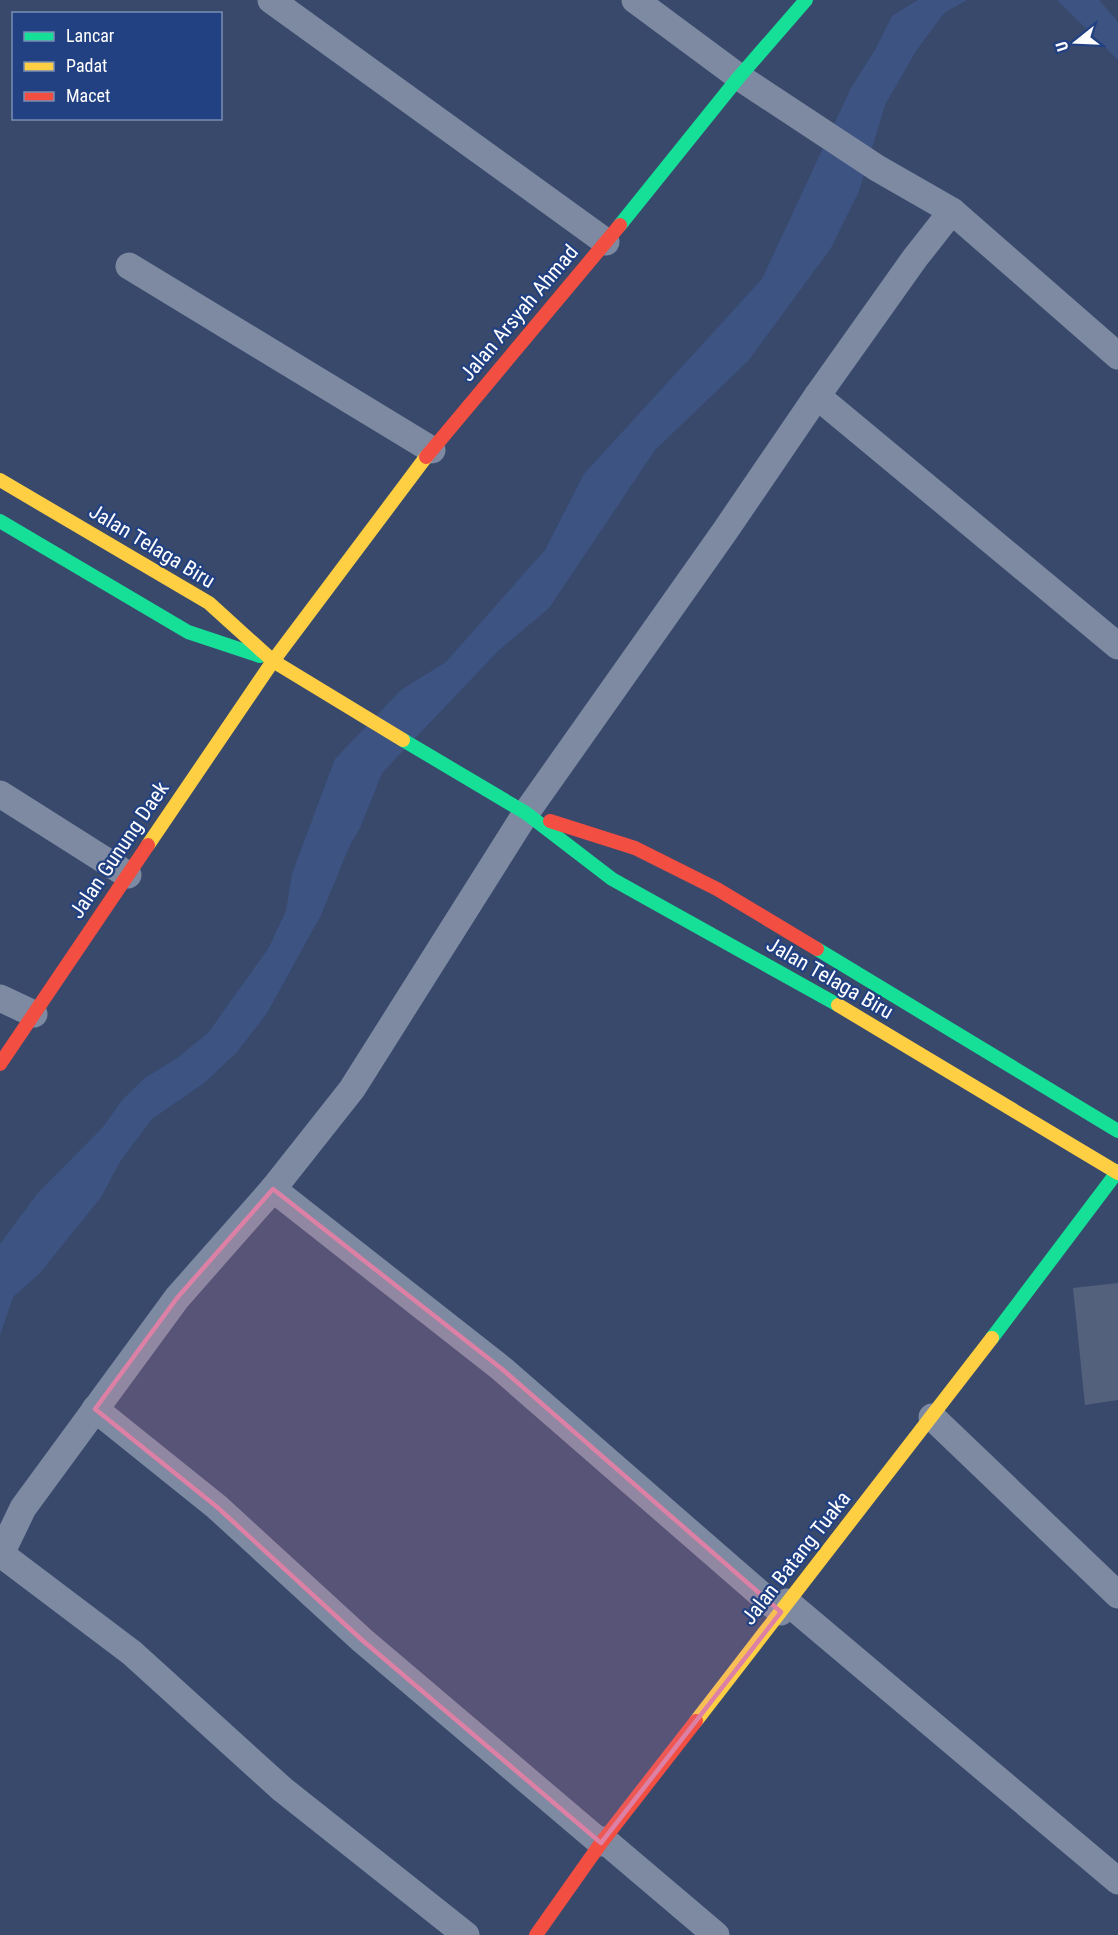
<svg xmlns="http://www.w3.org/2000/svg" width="1118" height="1935" viewBox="0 0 1118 1935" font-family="'Roboto Condensed',sans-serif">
	<rect width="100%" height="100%" fill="#38496c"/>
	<!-- water -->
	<g fill="#3d5382">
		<polygon points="918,0 967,0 944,13 916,51 885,105 859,191 831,248 748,361 655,450 549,608 499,650 382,773 360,828 350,845 321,915 267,1013 237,1052 204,1083 152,1119 121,1160 101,1197 40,1273 13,1297 0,1335 0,1244 37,1194 103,1127 123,1099 145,1078 177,1058 208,1033 268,949 286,911 292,874 335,759 401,690 446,662 545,550 584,474 762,279 851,88 875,50 892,16"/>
		<polygon points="1057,0 1099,0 1118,22 1118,60"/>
	</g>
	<!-- building -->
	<polygon fill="#54617d" points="1118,1283 1118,1400 1085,1405 1073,1288"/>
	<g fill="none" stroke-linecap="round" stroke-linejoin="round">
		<!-- street -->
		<g stroke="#7e8aa2" stroke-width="27">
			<polyline points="271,0 606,242"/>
			<polyline points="635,0 739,77 877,168 952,211 1118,356"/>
			<polyline points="129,266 432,450"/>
			<polyline points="817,396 1118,646"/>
			<polyline points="0,794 128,875"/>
			<polyline points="0,998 34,1014"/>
			<polyline points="273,1189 502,1369 781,1612"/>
			<polyline points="95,1409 217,1507 362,1640 601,1843"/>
			<polyline points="932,1417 1118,1595"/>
			<polyline points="1,1554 132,1653 282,1789 466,1935"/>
			<polyline points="0,1556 23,1508 177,1298 273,1189 352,1089 526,813 725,531 817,396 915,258 952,211"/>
			<polyline points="787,1602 1118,1881"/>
			<polyline points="604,1840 716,1935"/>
		</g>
		<!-- fast -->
		<g stroke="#16e098" stroke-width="14">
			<polyline points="620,225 739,77 806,0"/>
			<polyline points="0,521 188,632 260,656"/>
			<polyline points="403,740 526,813 612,879 838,1005"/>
			<polyline points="817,949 1118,1131"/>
			<polyline points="992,1338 1118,1171"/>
		</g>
		<!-- slow -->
		<g stroke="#ffcf43" stroke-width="14">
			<polyline points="0,480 209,603 273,661 403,740"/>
			<polyline points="148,845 273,661 426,457"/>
			<polyline points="838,1005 1118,1173"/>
			<polyline points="696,1721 992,1338"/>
		</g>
		<!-- jam -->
		<g stroke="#f24e42" stroke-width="14">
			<polyline points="426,457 620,225"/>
			<polyline points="550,821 635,848 717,889 817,949"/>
			<polyline points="0,1064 148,845"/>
			<polyline points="536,1935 601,1843 696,1721"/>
		</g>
	</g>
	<!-- marked area -->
	<path fill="#dd80a5" fill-opacity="0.2" stroke="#dd80a5" stroke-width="4.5" stroke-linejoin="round" d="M273,1189L502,1369L781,1612L601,1843L362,1640L217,1507L95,1409L177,1298Z"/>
	<g text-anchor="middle" stroke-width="4.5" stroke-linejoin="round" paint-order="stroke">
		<!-- street labels -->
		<g font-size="21" fill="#fff" stroke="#224182">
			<text transform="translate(519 313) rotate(-50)" y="7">Jalan Arsyah Ahmad</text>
			<text transform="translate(152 546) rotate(31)" y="7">Jalan Telaga Biru</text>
			<text transform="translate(119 850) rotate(-56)" y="7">Jalan Gunung Daek</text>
			<text transform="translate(830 978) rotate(30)" y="7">Jalan Telaga Biru</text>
			<text transform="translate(796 1558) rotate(-52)" y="7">Jalan Batang Tuaka</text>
		</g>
	</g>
	<!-- legend -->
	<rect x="12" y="12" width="210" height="108" fill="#224182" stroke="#7a8db4" stroke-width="1.5"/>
	<rect x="24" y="32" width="30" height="9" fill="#16e098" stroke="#7a8db4" stroke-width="1.5"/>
	<text x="66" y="42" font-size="18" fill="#ffffff">Lancar</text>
	<rect x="24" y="62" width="30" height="9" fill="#ffcf43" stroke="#7a8db4" stroke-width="1.5"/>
	<text x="66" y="72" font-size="18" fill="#ffffff">Padat</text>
	<rect x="24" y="92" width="30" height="9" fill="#f24e42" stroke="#7a8db4" stroke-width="1.5"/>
	<text x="66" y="102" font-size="18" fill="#ffffff">Macet</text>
	<!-- north arrow -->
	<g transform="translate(1076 42) rotate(252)" stroke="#224182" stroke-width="4.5" paint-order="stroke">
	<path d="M0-4.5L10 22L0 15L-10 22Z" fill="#ffffff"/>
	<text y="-9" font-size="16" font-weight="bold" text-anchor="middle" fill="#ffffff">U</text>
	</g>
</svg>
